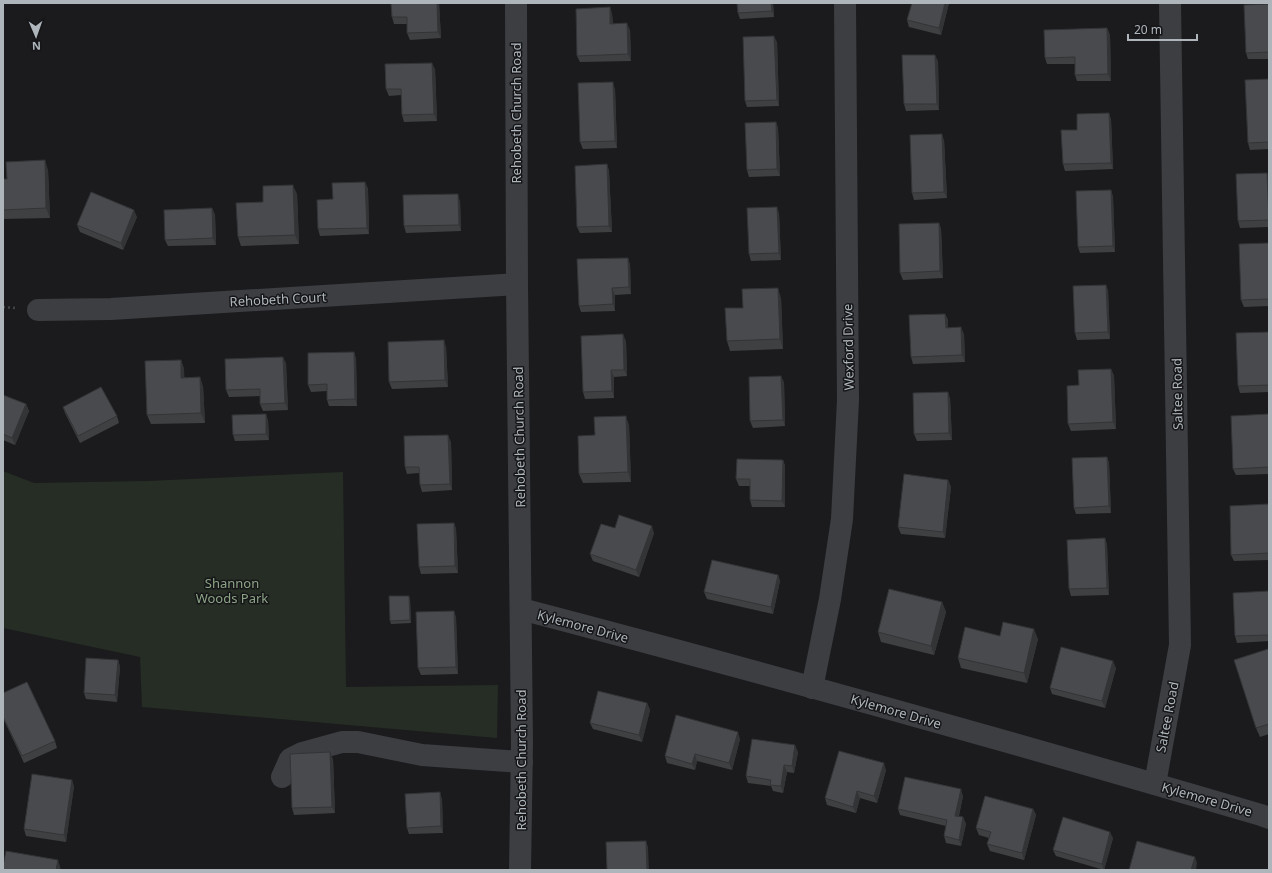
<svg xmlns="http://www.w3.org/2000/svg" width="1272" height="873" viewBox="0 0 1272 873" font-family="'Noto Sans',sans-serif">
	<rect width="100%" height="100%" fill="#1b1b1d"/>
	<!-- green -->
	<polygon fill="#252d25" points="3,471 34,483 148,481 343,472 346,687 498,685 497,738 142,707 140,657 3,628"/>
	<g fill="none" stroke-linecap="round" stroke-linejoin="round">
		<!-- path -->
		<polyline stroke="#424649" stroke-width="2.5" stroke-dasharray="2 3" stroke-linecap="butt" points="3,307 16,308"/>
		<!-- minor -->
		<g stroke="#3c3e42" stroke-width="22">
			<polyline points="516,3 517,284 522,743 520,870"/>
			<polyline points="38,310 111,309 517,284"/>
			<path d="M521,609C769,674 1015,743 1261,815L1269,818"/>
			<polyline points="812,688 830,599 842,519 848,400 845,3"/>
			<polyline points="282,777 290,759 302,753 342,742 358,742 422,755 522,762"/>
			<polyline points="1155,784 1180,645 1170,3"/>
		</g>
	</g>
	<!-- wall -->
	<g fill="#3e4042">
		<polygon points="391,3 439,3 441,38 410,40 407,33 407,24 394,24 392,17"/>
		<polygon points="737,3 773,3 774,17 740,19 738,13"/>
		<polygon points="912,3 949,3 941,35 909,27 907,20"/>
		<polygon points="1269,4 1269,59 1248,59 1246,53"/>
		<polygon points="610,7 612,14 613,24 630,30 631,61 580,62 577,56"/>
		<polygon points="1107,28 1110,35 1111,81 1077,81 1075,75 1075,64 1047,64 1045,58"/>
		<polygon points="777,42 779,106 747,107 745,101"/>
		<polygon points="938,61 939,110 906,111 904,104"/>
		<polygon points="435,69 437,121 404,122 402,115 401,95 389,96 386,89"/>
		<polygon points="1269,79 1269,149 1250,150 1248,143"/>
		<polygon points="615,89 617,148 583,149 580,142"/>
		<polygon points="1109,113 1111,120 1113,169 1065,171 1063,164 1077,130"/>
		<polygon points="776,122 778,128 780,176 749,177 747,170"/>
		<polygon points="944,140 947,198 914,200 912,193"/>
		<polygon points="607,164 609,171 612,232 580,233 577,227"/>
		<polygon points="48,170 50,218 3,219 3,179 7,179"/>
		<polygon points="1269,178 1269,227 1240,228 1238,221"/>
		<polygon points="365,182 368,189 369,234 320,236 318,229 333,199"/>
		<polygon points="1111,190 1113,197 1115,252 1080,253 1078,247"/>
		<polygon points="297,194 299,244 241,246 238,237 263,202"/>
		<polygon points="460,201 461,231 406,233 404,226"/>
		<polygon points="212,208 215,215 216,245 168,246 165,240"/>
		<polygon points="779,213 781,260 751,261 749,254"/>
		<polygon points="137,217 123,250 80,232 77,225"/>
		<polygon points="939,223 941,229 943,278 903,280 900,273"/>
		<polygon points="1269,243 1269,306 1244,307 1241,300"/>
		<polygon points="630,264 631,294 615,295 615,311 581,312 579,306"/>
		<polygon points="1106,285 1108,291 1110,339 1077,340 1075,333"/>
		<polygon points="781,298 783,349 730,351 727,341 743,308"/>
		<polygon points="945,314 948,320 948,328 964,334 965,362 913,364 911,357"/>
		<polygon points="1269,332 1269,392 1240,393 1238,386"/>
		<polygon points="626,341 627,376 614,377 614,398 585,399 583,392"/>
		<polygon points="446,347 448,387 392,389 389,382"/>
		<polygon points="354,352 356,359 357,406 329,406 327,400 327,391 311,392 308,385"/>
		<polygon points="181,360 184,369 184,377 203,386 205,423 151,424 147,415"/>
		<polygon points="286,363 288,410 263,411 260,404 260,396 229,397 226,390"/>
		<polygon points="1111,369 1114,376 1116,429 1071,431 1068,424 1079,385"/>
		<polygon points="784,382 785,426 753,428 750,421"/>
		<polygon points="3,395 26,404 29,411 15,445 3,440"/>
		<polygon points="950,398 952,440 917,441 914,434"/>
		<polygon points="63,407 117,416 119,423 80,443 65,413"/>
		<polygon points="1269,414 1269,474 1236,475 1233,469"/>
		<polygon points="268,420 269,440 235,441 233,435"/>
		<polygon points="629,425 631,482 583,483 579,474 595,435"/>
		<polygon points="451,442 452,490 422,492 420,485 419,473 407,474 405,467"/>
		<polygon points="1107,457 1109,463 1111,513 1076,514 1074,508"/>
		<polygon points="783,460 785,466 785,507 752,507 750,500 750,486 739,486 736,479"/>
		<polygon points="948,480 951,487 945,538 901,534 898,527"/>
		<polygon points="1269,504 1269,560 1234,561 1231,555"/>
		<polygon points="454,523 456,529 458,573 421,574 419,567"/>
		<polygon points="615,528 654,533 639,577 593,561 590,554"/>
		<polygon points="1105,538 1107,545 1109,595 1071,596 1069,589"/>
		<polygon points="778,575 780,581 773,614 707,599 704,592"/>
		<polygon points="1269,591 1269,641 1237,643 1235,636"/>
		<polygon points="410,599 411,623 391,624 390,621"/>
		<polygon points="942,602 946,612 934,655 881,642 878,632"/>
		<polygon points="454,611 456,618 458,674 421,675 418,668"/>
		<polygon points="1000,636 1038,639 1027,683 961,668 958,658"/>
		<polygon points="1269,653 1269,734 1260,737 1256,728"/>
		<polygon points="118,660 120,667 117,702 86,699 84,693"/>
		<polygon points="1116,668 1105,708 1052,694 1050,688"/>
		<polygon points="3,693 55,741 57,748 24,763 3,718"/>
		<polygon points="647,703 650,710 642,742 593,729 590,723"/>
		<polygon points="740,739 732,770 697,761 695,770 667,763 665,756"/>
		<polygon points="798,752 794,773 787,772 783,793 773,791 771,786 748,783 746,776"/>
		<polygon points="333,759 335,813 294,815 292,808"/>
		<polygon points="886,770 877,803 860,798 856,813 827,805 825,798"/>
		<polygon points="74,786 66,842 26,836 24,829"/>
		<polygon points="963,796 959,816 963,817 966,824 961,846 946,843 944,836 946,826 900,815 898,809"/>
		<polygon points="442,799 443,833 409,834 407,828"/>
		<polygon points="1033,809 1036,815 1024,860 990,851 987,844 989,838 979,835 976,828"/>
		<polygon points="1113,838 1104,870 1056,856 1053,850"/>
	</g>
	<!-- shaded-wall -->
	<g fill="#323436">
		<polygon points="437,3 439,3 441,38 438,32"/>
		<polygon points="771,3 773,3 774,17 772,11"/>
		<polygon points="945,3 949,3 941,35 939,28"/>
		<polygon points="610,7 612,14 613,31 610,24"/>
		<polygon points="627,23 630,30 631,61 628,54"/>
		<polygon points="1107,28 1110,35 1111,81 1108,74"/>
		<polygon points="774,36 777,42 779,106 777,100"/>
		<polygon points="935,55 938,61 939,110 937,104"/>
		<polygon points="432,63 435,69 437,121 434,114"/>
		<polygon points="613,82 615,89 617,148 615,141"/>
		<polygon points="1109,113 1111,120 1113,169 1111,163"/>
		<polygon points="776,122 778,128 780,176 777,169"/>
		<polygon points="942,134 944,140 947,198 944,192"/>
		<polygon points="45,160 48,170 50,218 46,208"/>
		<polygon points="607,164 609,171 612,232 609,226"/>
		<polygon points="1267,173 1269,178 1269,221 1269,220"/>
		<polygon points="365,182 368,189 369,234 367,228"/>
		<polygon points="293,185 297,194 299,244 295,235"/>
		<polygon points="1111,190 1113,197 1115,252 1113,246"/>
		<polygon points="458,194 460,201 461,231 459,225"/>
		<polygon points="777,207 779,213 781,260 779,253"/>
		<polygon points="212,208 215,215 216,245 213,238"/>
		<polygon points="134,210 137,217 123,250 121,243"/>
		<polygon points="939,223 941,229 943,278 940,271"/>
		<polygon points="628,258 630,264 631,294 629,287"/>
		<polygon points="1106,285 1108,291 1110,339 1108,332"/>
		<polygon points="612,288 615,295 615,311 613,304"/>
		<polygon points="778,288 781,298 783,349 780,339"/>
		<polygon points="945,314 948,320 948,335 946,328"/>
		<polygon points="961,327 964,334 965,362 962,355"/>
		<polygon points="623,334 626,341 627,376 624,370"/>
		<polygon points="444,340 446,347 448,387 445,380"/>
		<polygon points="354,352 356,359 357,406 355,399"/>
		<polygon points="283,357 286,363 288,410 285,403"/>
		<polygon points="181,360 184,369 185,387 181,378"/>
		<polygon points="1111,369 1114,376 1116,429 1113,422"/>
		<polygon points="611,370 614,377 614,398 612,391"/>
		<polygon points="781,376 784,382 785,426 783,420"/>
		<polygon points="200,377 203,386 205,423 201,413"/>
		<polygon points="948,392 950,398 952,440 949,433"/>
		<polygon points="26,404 29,411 15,445 12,438"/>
		<polygon points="266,414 268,420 269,440 266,434"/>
		<polygon points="626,416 629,425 631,482 628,472"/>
		<polygon points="448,435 451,442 452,490 450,484"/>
		<polygon points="1107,457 1109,463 1111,513 1109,506"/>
		<polygon points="783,460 785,466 785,507 782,501"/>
		<polygon points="948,480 951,487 945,538 943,532"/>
		<polygon points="454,523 456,529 458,573 455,566"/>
		<polygon points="652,526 654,533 639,577 636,570"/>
		<polygon points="1105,538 1107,545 1109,595 1107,588"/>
		<polygon points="778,575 780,581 773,614 771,607"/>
		<polygon points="409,596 410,599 411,623 410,620"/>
		<polygon points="942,602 946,612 934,655 931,646"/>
		<polygon points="454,611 456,618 458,674 456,667"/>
		<polygon points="1034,629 1038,639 1027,683 1024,673"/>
		<polygon points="118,660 120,667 117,702 115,695"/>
		<polygon points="1113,661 1116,668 1105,708 1102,701"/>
		<polygon points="647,703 650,710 642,742 639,735"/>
		<polygon points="738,732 740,739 732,770 729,763"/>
		<polygon points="795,745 798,752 794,773 792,766"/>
		<polygon points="330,752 333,759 335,813 332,807"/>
		<polygon points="695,754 697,761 695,770 692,764"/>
		<polygon points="884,763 886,770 877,803 874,796"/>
		<polygon points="784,765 787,772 783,793 781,786"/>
		<polygon points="72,780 74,786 66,842 64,835"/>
		<polygon points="961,789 963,796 957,822 955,816"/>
		<polygon points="857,791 860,798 856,813 853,807"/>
		<polygon points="440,792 442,799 443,833 441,826"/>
		<polygon points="1033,809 1036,815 1024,860 1022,853"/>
		<polygon points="963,817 966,824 961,846 959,840"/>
		<polygon points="1110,832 1113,838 1104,870 1102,864"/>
		<polygon points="646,841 648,847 649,870 647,870"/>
		<polygon points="1195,857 1197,863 1196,870 1191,870"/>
		<polygon points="58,860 61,870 56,870"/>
	</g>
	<!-- building -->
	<g fill="#484a4d" stroke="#323436">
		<polygon points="391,3 437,3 438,32 407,33 407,17 392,17"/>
		<polygon points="737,3 771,3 772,11 738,13"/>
		<polygon points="912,3 945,3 939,28 907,20"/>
		<polygon points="1269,4 1269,52 1246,53 1244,5"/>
		<polygon points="610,7 610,24 627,23 628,54 577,56 576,9"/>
		<polygon points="1107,28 1108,74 1075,75 1075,57 1045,58 1044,30"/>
		<polygon points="774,36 777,100 745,101 743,37"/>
		<polygon points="902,55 935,55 937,104 904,104"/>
		<polygon points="432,63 434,114 402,115 401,89 386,89 385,64"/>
		<polygon points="1269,79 1269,142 1248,143 1245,80"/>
		<polygon points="613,82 615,141 580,142 578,83"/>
		<polygon points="1109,113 1111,163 1063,164 1061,130 1077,130 1077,114"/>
		<polygon points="776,122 777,169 747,170 745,123"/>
		<polygon points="942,134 944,192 912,193 910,135"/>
		<polygon points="45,160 46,208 3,210 3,179 7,179 6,162"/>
		<polygon points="607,164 609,226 577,227 575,166"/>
		<polygon points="1267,173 1269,220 1238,221 1236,174"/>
		<polygon points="365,182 367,228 318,229 317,200 333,199 332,183"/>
		<polygon points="293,185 295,235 238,237 236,203 263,202 263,186"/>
		<polygon points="1111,190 1113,246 1078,247 1076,191"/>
		<polygon points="91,192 134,210 121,243 77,225"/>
		<polygon points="458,194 459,225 404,226 403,195"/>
		<polygon points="777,207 779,253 749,254 747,208"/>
		<polygon points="212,208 213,238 165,240 164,210"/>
		<polygon points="939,223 940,271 900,273 899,224"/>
		<polygon points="1269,243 1269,299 1241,300 1239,244"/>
		<polygon points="628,258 629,287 612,288 613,304 579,306 577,259"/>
		<polygon points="1106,285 1108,332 1075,333 1073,286"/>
		<polygon points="778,288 780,339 727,341 725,308 743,308 742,289"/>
		<polygon points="945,314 946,328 961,327 962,355 911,357 909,315"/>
		<polygon points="1269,332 1269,385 1238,386 1236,333"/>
		<polygon points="623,334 624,370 611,370 612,391 583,392 581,336"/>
		<polygon points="444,340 445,380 389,382 388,342"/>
		<polygon points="354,352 355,399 327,400 327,384 308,385 308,353"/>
		<polygon points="283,357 285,403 260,404 260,389 226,390 225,359"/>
		<polygon points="181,360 181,378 200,377 201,413 147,415 145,361"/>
		<polygon points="1111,369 1113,422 1068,424 1067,386 1079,385 1078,370"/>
		<polygon points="781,376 783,420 750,421 749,377"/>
		<polygon points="101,387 117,416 78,436 63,407"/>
		<polygon points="948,392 949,433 914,434 913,393"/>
		<polygon points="3,395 26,404 12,438 3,434"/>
		<polygon points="266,414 266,434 233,435 232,415"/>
		<polygon points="1269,414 1269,467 1233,469 1231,416"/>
		<polygon points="626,416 628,472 579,474 578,436 595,435 594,417"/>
		<polygon points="448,435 450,484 420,485 419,467 405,467 404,436"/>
		<polygon points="1107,457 1109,506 1074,508 1072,458"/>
		<polygon points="737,459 783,460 782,501 750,500 750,479 736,479"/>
		<polygon points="904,474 948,480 943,532 898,527"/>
		<polygon points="1269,504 1269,553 1231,555 1230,506"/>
		<polygon points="619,515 652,526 636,570 590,554 601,524 615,528"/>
		<polygon points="454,523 455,566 419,567 417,524"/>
		<polygon points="1105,538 1107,588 1069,589 1067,540"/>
		<polygon points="712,560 778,575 771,607 704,592"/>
		<polygon points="889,589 942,602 931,646 878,632"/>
		<polygon points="1269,591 1269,635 1235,636 1233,593"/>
		<polygon points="389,596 409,596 410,620 390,621"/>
		<polygon points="454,611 456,667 418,668 416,612"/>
		<polygon points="1003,622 1034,629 1024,673 958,658 965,627 1000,636"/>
		<polygon points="1061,647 1113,661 1102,701 1050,688"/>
		<polygon points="1268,649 1269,654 1269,724 1256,728 1234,660"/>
		<polygon points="86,658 118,660 115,695 84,693"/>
		<polygon points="27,682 55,741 22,756 3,717 3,693"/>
		<polygon points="598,691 647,703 639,735 590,723"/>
		<polygon points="676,715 738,732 729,763 695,754 692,764 665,756"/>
		<polygon points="752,739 795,745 792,766 784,765 781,786 770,785 771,780 746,776"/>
		<polygon points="839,751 884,763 874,796 857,791 853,807 825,798"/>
		<polygon points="330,752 332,807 292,808 290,754"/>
		<polygon points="32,774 72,780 64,835 24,829"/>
		<polygon points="905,777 961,789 955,816 963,817 959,840 944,836 947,820 898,809"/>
		<polygon points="440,792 441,826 407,828 405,794"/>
		<polygon points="985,796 1033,809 1022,853 987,844 991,832 976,828"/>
		<polygon points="1063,817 1110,832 1102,864 1053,850"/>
		<polygon points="646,841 647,870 607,870 606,842"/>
		<polygon points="1137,841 1195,857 1191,870 1129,870"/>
		<polygon points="6,851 58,860 56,870 3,870 3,866"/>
	</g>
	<g text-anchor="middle" stroke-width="3" stroke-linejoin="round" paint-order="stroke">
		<!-- street labels -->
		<g font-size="13" fill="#aeb6bc" stroke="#161618">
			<text transform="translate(516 113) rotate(-90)" y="5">Rehobeth Church Road</text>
			<text transform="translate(278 299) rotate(-3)" y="5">Rehobeth Court</text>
			<text transform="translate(848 347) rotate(-91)" y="5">Wexford Drive</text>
			<text transform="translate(1177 394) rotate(-91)" y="5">Saltee Road</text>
			<text transform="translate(519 437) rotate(-91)" y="5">Rehobeth Church Road</text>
			<text transform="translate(583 626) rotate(15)" y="5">Kylemore Drive</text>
			<text transform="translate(896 711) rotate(16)" y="5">Kylemore Drive</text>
			<text transform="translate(1167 717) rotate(-79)" y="5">Saltee Road</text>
			<text transform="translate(521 760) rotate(-90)" y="5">Rehobeth Church Road</text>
			<text transform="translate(1207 799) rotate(16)" y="5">Kylemore Drive</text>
		</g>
		<!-- park labels -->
		<g font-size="13" fill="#8ca586" stroke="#161618">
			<text x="232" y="588">Shannon<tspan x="232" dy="15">Woods Park</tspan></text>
		</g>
	</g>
	<!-- border -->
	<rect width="1272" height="873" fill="none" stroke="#aeb6bc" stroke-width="8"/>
	<!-- north arrow -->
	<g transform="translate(36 36) rotate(178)" stroke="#161618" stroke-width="3" paint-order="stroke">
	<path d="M0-3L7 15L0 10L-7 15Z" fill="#aeb6bc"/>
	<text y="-6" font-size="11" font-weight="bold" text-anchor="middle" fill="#aeb6bc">N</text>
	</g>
	<!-- scale -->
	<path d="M1128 34v6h69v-6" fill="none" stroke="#aeb6bc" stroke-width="2"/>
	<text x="1134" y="34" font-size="12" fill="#aeb6bc" stroke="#161618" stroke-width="3" paint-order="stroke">20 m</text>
</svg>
